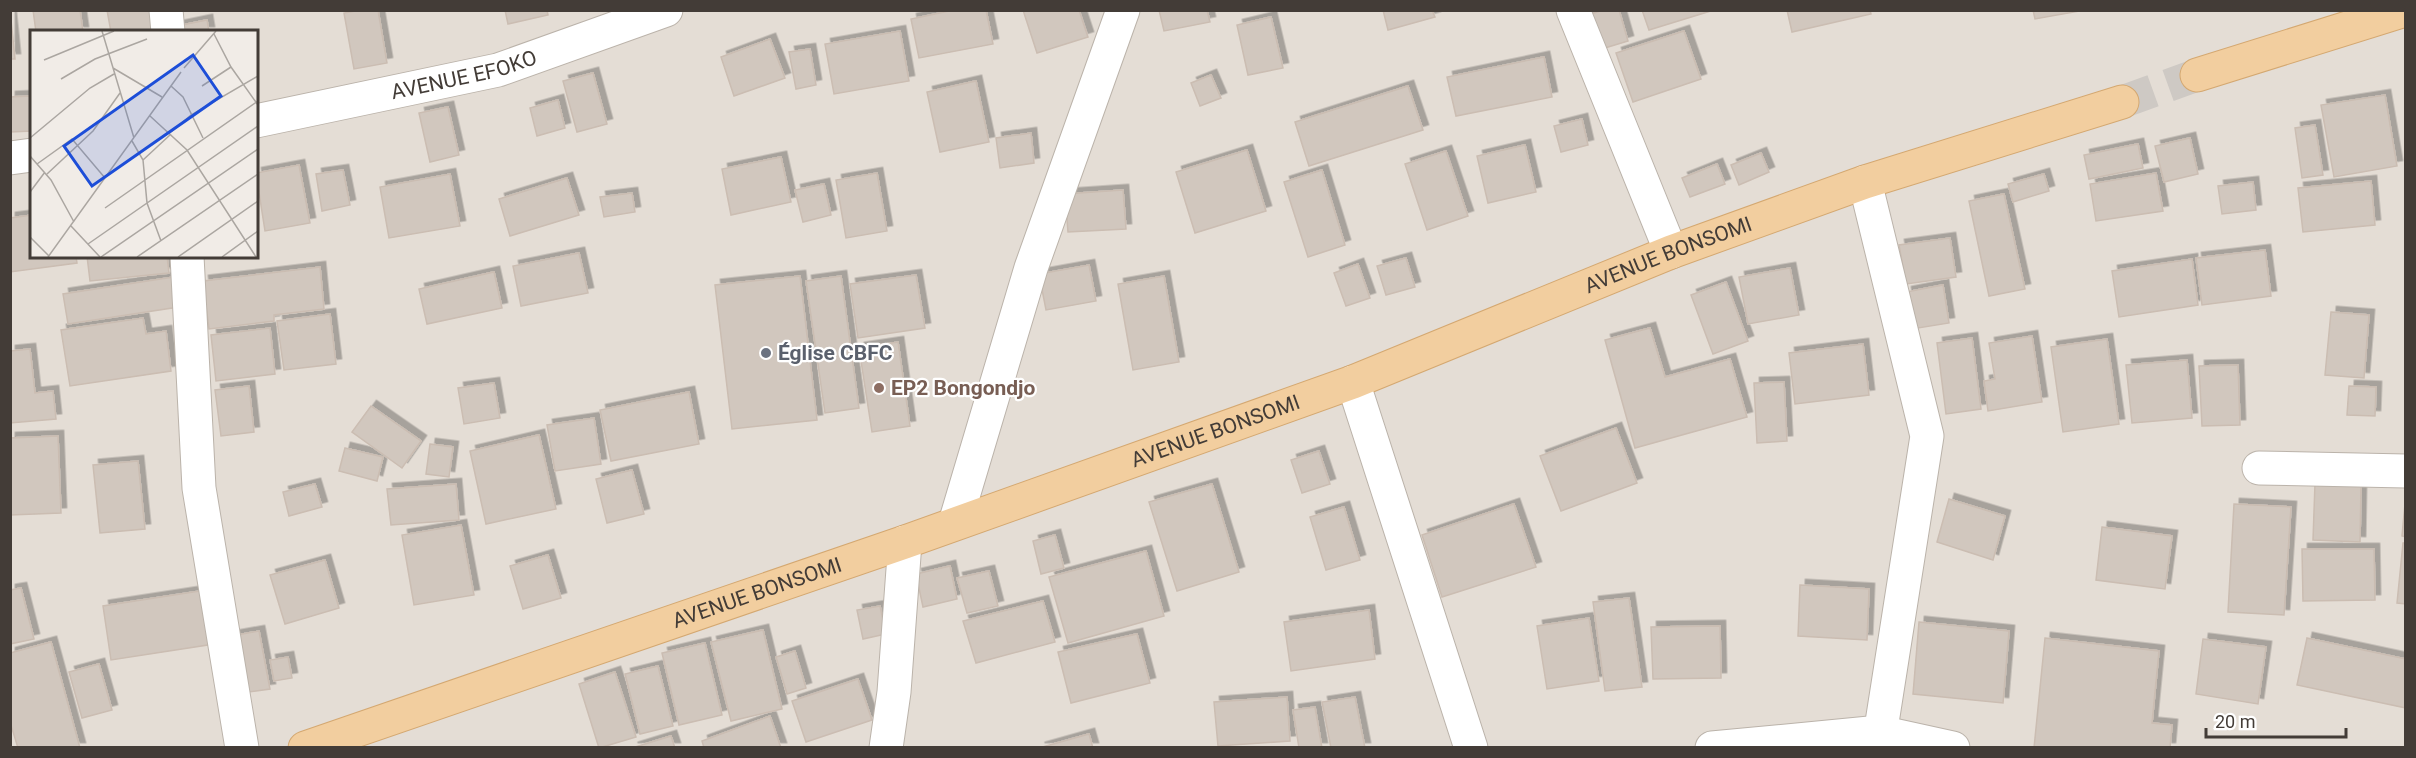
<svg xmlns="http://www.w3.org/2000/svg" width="2416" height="758" viewBox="0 0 2416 758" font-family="Roboto,sans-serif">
	<defs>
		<filter id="shadow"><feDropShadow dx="5.5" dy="-5.5" stdDeviation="0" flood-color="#0004"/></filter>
	</defs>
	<rect width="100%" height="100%" fill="#f1ece7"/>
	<!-- residential -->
	<path fill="#e4ddd5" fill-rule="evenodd" d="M11,11H2405V747H11ZM32,32H256V256H32Z"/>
	<!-- building -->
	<g fill="#d1c7be" stroke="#cbbdb2" stroke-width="1.5" filter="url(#shadow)">
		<polygon points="10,10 15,59 10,59"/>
		<polygon points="33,10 80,10 83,32 36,32"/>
		<polygon points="107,10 156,10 160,32 111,32"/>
		<polygon points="361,10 378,10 387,63 354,69 344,13"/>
		<polygon points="505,10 547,10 548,15 508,24"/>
		<polygon points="954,10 986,10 993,44 919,58 911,19"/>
		<polygon points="1023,10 1079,10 1088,37 1037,53"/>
		<polygon points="1159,10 1207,10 1210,22 1164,31"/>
		<polygon points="1383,10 1432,10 1435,17 1388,30"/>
		<polygon points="1603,10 1619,10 1628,41 1595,51 1585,16"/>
		<polygon points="1642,10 1714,10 1649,30"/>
		<polygon points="1787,10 1870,10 1871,14 1792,32"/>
		<polygon points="2033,10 2085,10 2035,19"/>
		<polygon points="1271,17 1283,68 1248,75 1237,25"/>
		<polygon points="207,20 209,32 178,32 177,26"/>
		<polygon points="900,31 909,81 834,94 825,44"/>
		<polygon points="1684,31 1701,79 1633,102 1616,53"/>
		<polygon points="770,39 785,78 734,96 721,57"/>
		<polygon points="810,49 816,85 796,89 789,52"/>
		<polygon points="1544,57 1552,97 1456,116 1447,77"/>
		<polygon points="593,73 607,124 577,132 563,81"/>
		<polygon points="1211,75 1221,98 1200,106 1191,83"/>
		<polygon points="976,81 989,142 940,152 927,92"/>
		<polygon points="1408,86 1423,130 1309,166 1295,122"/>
		<polygon points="2385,95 2397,166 2334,177 2321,105"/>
		<polygon points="30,96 32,131 10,132 10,97"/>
		<polygon points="558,100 565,128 537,136 530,108"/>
		<polygon points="448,107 459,155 430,162 419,113"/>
		<polygon points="1582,119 1588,145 1561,152 1554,126"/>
		<polygon points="2315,125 2323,175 2302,178 2295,128"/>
		<polygon points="1031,133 1034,163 1000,168 996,138"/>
		<polygon points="2190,138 2198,174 2164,182 2155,146"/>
		<polygon points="2138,144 2143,168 2089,179 2084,155"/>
		<polygon points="1525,145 1536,192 1488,203 1477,156"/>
		<polygon points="1247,150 1266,211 1195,233 1176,172"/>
		<polygon points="1446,151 1468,216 1427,230 1405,164"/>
		<polygon points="1761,153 1769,172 1739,185 1731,165"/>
		<polygon points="781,157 791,202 731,215 722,169"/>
		<polygon points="1717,164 1725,184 1690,197 1682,178"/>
		<polygon points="299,165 310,223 265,231 256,173"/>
		<polygon points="343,170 350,205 322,211 316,174"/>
		<polygon points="1322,170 1345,245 1308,257 1284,182"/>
		<polygon points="877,173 887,231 846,238 836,180"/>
		<polygon points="2156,173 2163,211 2096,221 2090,184"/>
		<polygon points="450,174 460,226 389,238 380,187"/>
		<polygon points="2044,174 2049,191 2013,202 2008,184"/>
		<polygon points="567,178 579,215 510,236 499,199"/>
		<polygon points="2371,181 2375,225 2303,232 2298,188"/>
		<polygon points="2253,182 2256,210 2222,214 2218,186"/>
		<polygon points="824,184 831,215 803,222 795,190"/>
		<polygon points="1123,190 1126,229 1068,232 1065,194"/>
		<polygon points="632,193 635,212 604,217 600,197"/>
		<polygon points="2004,194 2025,289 1989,296 1969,201"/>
		<polygon points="32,215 32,256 76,256 77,263 10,272 10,218"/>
		<polygon points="1950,238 1956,277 1906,284 1899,245"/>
		<polygon points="2265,250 2271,296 2202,305 2196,258"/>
		<polygon points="579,253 588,293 521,306 513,266"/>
		<polygon points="87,256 167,256 169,273 90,281"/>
		<polygon points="1406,258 1415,287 1386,295 1377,266"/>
		<polygon points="2192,259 2198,305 2119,317 2112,271"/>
		<polygon points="1358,264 1370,298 1346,306 1334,273"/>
		<polygon points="1089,265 1096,301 1046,310 1039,274"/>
		<polygon points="320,267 324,309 274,315 274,321 209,329 203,281"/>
		<polygon points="1790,268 1799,315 1748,324 1739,277"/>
		<polygon points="494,272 502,308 427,324 419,289"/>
		<polygon points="916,275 925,328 858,338 850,284"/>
		<polygon points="180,276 185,306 68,324 63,294"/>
		<polygon points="800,276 817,420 732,429 715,285"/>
		<polygon points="841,276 859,408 825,413 806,281"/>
		<polygon points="1164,276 1179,362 1133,370 1118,284"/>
		<polygon points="1726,282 1748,341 1713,354 1691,295"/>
		<polygon points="1943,285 1949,323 1912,329 1906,292"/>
		<polygon points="2331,312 2369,315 2364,378 2325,375"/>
		<polygon points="330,314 336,364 284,370 277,321"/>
		<polygon points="143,318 146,334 166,331 171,371 70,386 61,330"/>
		<polygon points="270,328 275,374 216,381 211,335"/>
		<polygon points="1650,328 1665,377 1730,359 1747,417 1635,448 1605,340"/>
		<polygon points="2032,336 2042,402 1988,411 1984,381 1995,379 1989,343"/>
		<polygon points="1972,338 1981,409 1946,414 1937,343"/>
		<polygon points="2107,339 2119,424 2063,432 2051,347"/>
		<polygon points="898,342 910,426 872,432 859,348"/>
		<polygon points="1863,344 1869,395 1795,404 1789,353"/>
		<polygon points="30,349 35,393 53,391 56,419 10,423 10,351"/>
		<polygon points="2187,360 2192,418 2132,423 2126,365"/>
		<polygon points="2238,365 2240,425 2202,426 2199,366"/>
		<polygon points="1784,382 1787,441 1757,443 1754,383"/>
		<polygon points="494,383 500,418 464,424 458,388"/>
		<polygon points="249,386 254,432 221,436 215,390"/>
		<polygon points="2349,386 2376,387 2375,416 2347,415"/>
		<polygon points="689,392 699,444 611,461 600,410"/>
		<polygon points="371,406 421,441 402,468 352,432"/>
		<polygon points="594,418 601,464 555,471 547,425"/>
		<polygon points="1616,428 1637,483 1561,511 1540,456"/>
		<polygon points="539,435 556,509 486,524 470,451"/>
		<polygon points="58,436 61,513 10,515 10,438"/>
		<polygon points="430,444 453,447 449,477 426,474"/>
		<polygon points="345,448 383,457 377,481 339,471"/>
		<polygon points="1319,451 1330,484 1302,493 1291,460"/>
		<polygon points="138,461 145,529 100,533 93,465"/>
		<polygon points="632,470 644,514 607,523 596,479"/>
		<polygon points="2315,483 2361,485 2360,542 2313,540"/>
		<polygon points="315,484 322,507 289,516 283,492"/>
		<polygon points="456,484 459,520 391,525 387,489"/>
		<polygon points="1212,484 1239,572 1177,591 1149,502"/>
		<polygon points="2406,493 2406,537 2402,536"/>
		<polygon points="1949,499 2005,516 1993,560 1937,542"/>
		<polygon points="1514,504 1536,567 1442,597 1422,535"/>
		<polygon points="2234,504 2291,507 2284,615 2228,612"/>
		<polygon points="1344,507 1360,560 1326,570 1310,517"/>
		<polygon points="461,525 474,595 414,605 402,535"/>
		<polygon points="2102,527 2172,536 2165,589 2096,580"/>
		<polygon points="1055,535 1064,568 1041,574 1033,541"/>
		<polygon points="2403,543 2406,543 2406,604 2397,603"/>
		<polygon points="2302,549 2374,549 2375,600 2303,601"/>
		<polygon points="1146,551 1164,616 1068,643 1049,577"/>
		<polygon points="548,555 561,598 523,609 510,566"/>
		<polygon points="325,560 339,608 285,624 270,575"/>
		<polygon points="950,566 957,599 923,607 916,574"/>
		<polygon points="989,571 998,606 967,613 957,578"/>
		<polygon points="1800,585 1869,589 1867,640 1798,636"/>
		<polygon points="21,588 34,639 10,644 10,590"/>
		<polygon points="206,590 214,644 111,660 103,606"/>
		<polygon points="1629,598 1642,687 1605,691 1593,602"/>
		<polygon points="1043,601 1055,642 976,663 963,621"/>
		<polygon points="880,606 886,634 863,639 857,610"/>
		<polygon points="1369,610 1375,659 1291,671 1284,622"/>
		<polygon points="1589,618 1599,681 1547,689 1537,626"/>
		<polygon points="1919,622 2009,631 2003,703 1913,694"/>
		<polygon points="1720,626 1721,678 1653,679 1651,627"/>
		<polygon points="763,630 782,709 731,721 711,642"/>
		<polygon points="259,631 270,689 241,693 231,636"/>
		<polygon points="1137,634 1150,683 1071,703 1058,652"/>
		<polygon points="2045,638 2159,651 2152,723 2172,725 2170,748 2034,748"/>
		<polygon points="2307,638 2406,659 2406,708 2297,685"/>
		<polygon points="2203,639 2266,647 2258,704 2196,694"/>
		<polygon points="51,642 80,748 18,748 10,722 10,653"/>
		<polygon points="705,643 722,715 679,725 662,653"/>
		<polygon points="795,651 806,688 787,694 776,657"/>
		<polygon points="288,657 292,678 274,681 270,660"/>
		<polygon points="99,664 112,710 82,718 69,672"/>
		<polygon points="658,666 673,726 640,734 625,674"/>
		<polygon points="615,672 636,737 599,748 579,684"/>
		<polygon points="858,679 872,720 806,742 792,701"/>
		<polygon points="1287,697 1290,741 1218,746 1214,702"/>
		<polygon points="1355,697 1365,748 1331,748 1322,702"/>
		<polygon points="1315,707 1322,748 1299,748 1293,710"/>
		<polygon points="770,716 781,748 704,748 702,741"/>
		<polygon points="1089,734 1093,748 1039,748"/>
		<polygon points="671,736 675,748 632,748"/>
	</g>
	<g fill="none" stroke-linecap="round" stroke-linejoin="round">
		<!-- primary-tunnel -->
		<polyline stroke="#cec9c4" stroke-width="33" stroke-dasharray="33 16" stroke-linecap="butt" points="2122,102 2197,75"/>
		<!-- minor casing -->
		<g stroke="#bbb3aa" stroke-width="35">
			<g id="minor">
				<polyline points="166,10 168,32"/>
				<polyline points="1573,10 1671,252"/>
				<path id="s1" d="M256,121L498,70L666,10"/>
				<polyline points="10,158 32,155"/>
				<polyline points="1865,182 1927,436 1878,748"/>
				<polyline points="187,256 199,488 242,748"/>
				<polyline points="1353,382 1471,748"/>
				<polyline points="2259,468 2406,471"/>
				<polyline points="955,523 1031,268 1123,10"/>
				<polyline points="886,748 894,692 905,542"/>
				<polyline points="1712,748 1880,732 1953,748"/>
			</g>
		</g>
		<!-- primary casing -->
		<g stroke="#d4a871" stroke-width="35">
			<g id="primary">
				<polyline points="2197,75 2405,10"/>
				<path id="s2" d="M305,748L905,542L1353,382L1671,252L1865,182L2122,102"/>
			</g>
		</g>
		<!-- minor -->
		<use href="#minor" stroke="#fff" stroke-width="33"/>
		<!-- primary -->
		<use href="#primary" stroke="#f2ce9f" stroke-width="33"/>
	</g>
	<!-- markers -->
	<circle fill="#6b7280" stroke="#fff" stroke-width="2" cx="766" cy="353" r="6"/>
	<circle fill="#8d6e63" stroke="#fff" stroke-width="2" cx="879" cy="388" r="6"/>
	<g text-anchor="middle" stroke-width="4.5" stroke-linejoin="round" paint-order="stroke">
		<!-- street labels -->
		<g font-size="21" fill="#433c37" stroke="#fff">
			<text dy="7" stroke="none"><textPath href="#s1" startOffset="213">AVENUE EFOKO</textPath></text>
			<text dy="7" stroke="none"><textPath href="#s2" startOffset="1450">AVENUE BONSOMI</textPath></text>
			<text dy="7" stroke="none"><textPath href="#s2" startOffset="964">AVENUE BONSOMI</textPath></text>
			<text dy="7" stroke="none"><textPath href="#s2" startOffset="478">AVENUE BONSOMI</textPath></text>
		</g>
		<!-- worship labels -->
		<g font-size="21" font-weight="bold" fill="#5b616d" stroke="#fff" text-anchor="start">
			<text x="778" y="360">Église CBFC</text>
		</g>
		<!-- education labels -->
		<g font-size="21" font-weight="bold" fill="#785e54" stroke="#fff" text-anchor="start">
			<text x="891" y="395">EP2 Bongondjo</text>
		</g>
	</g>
	<!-- overview -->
	<g transform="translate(30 30)">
		<rect width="228" height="228" fill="#f1ece7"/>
		<path fill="none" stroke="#aba6a1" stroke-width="1.5" d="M72,1L104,108M184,4L201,37L228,75M14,30L84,1M83,38L132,67M154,38L186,1M31,49L65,29L117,9M141,56L153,67L173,108M172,56L201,37M120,86L157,120L226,227M141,102L161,85L228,46M0,108L60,58L84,44M102,111L113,130L117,173L131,211M0,126L21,150L44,192M113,130L141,104M7,134L42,109L75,148M17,144L63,101L90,63M0,162L15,142M75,178L228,71M41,196L70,227M0,207L19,226M58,214L228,96M18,227L151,42M71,227L228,119M107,227L228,144M148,227L228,171M192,227L228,201"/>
		<path fill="#1d4ed8" fill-opacity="0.15" stroke="#1d4ed8" stroke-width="3" d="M163,25L191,66L62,156L34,116Z"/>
		<rect width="228" height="228" fill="none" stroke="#433c37" stroke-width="3"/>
	</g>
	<!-- border -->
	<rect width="2416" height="758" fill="none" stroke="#433c37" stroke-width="24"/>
	<!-- scale -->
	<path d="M2206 728v9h140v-9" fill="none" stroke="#433c37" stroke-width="3"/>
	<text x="2215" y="728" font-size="18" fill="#433c37" stroke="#ffffff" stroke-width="4.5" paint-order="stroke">20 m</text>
</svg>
